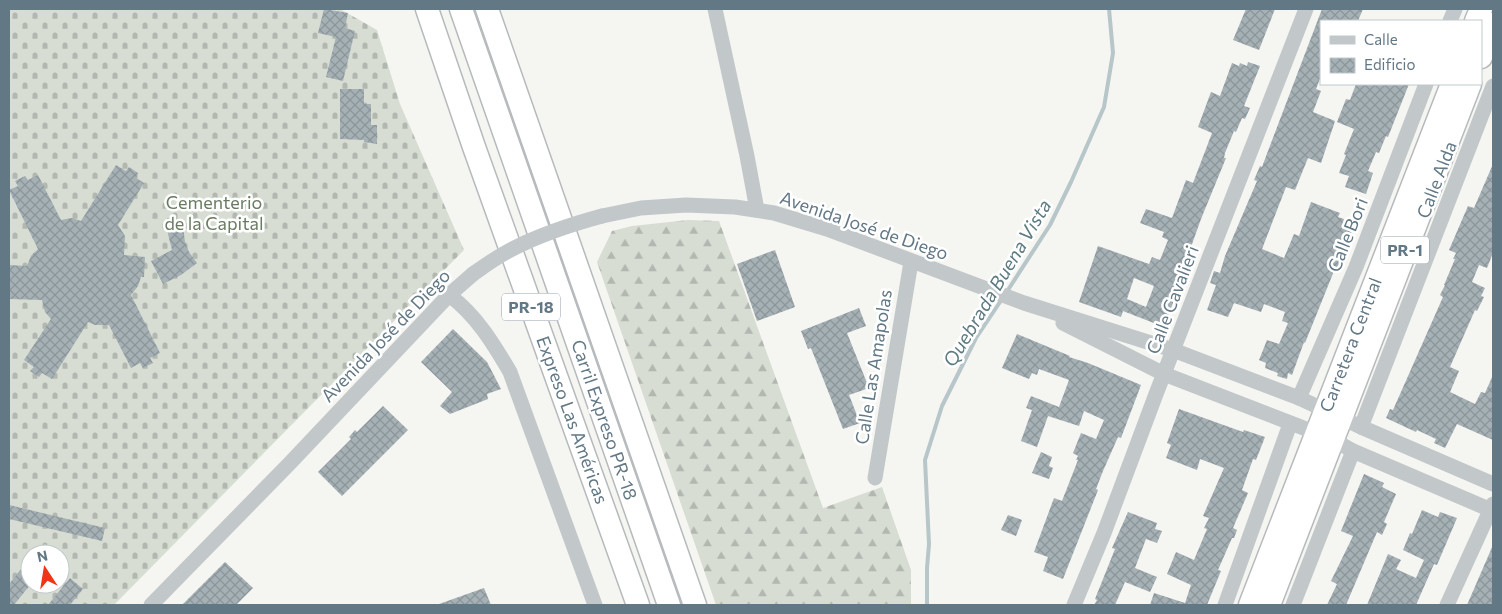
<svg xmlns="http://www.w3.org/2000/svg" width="1502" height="614" viewBox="0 0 1502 614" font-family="Commissioner,sans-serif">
	<defs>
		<pattern id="forest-firs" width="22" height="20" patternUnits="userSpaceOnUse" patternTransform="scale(1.25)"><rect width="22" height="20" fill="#d7ddd2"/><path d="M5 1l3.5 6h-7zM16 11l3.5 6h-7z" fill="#b2b8b0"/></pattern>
		<pattern id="cemetery-stones" width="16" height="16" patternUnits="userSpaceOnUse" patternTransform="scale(1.25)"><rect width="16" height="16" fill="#d7ddd2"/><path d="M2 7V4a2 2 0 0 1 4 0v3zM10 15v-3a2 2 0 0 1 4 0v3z" fill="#b2b8b0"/></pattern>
		<pattern id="building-cross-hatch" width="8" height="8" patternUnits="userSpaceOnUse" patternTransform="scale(1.25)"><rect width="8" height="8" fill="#a6b1b6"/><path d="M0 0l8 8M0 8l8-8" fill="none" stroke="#8b959a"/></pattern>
	</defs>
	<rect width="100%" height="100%" fill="#f5f5f1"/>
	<!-- forest -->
	<polygon fill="url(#forest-firs)" points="688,220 719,221 823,508 882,487 911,570 911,605 716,605 597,262 612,231 632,226"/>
	<!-- cemetery -->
	<path fill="url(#cemetery-stones)" fill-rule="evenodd" d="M9,9H340L377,30L400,104L464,250L114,605H9ZM30,554H60V584H30Z"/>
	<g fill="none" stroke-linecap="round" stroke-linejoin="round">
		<!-- stream -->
		<g stroke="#b7c6c9" stroke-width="4">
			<polyline points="1006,293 1050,225 1071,182 1104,107 1113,53 1109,9"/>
			<polyline points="927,605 927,568 929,544 925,460 942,406 976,338 1002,299"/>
		</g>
	</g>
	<!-- building -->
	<g fill="url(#building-cross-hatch)" fill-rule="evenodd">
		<polygon points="324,9 348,13 345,28 355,31 343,81 326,77 336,37 318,33"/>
		<polygon points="1246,9 1275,9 1259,50 1233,40"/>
		<polygon points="1322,9 1363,9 1358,21 1321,21 1321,76 1316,89 1321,91 1313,112 1335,121 1321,163 1308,158 1295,190 1286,187 1262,249 1284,258 1294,234 1299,236 1311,202 1340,213 1338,217 1355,223 1336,272 1334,271 1305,343 1304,342 1292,375 1288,373 1287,379 1277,376 1278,373 1265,368 1266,363 1259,360 1267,340 1279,344 1288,323 1282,321 1285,312 1264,304 1261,312 1234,303 1228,317 1207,310 1216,285 1210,283 1214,271 1220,273 1225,256 1257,181 1254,180 1260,166 1262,167 1271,143"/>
		<path d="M1248,62L1260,66L1244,106L1250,108L1245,119L1242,118L1236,132L1234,131L1225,153L1224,158H1226L1201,219L1182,272L1184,273L1164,327L1123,311L1121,317L1079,302L1098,246L1149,264L1152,257L1160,260L1168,240L1162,237L1164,232L1140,223L1146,209L1172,218L1186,180L1193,183L1212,133L1198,127L1211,92L1220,96L1232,63L1239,66L1240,63L1247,66ZM1134,278L1154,286L1146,307L1127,299Z"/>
		<polygon points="1356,84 1409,84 1388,137 1386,136 1379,153 1376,152 1368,171 1373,173 1366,194 1345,187 1349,176 1339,173 1346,155 1344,154 1354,129 1337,122 1346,99 1350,100"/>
		<polygon points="340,89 364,89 364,104 371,104 371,125 377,125 377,144 364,142 364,140 340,139"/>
		<polygon points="1493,164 1493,253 1487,268 1479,265 1472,282 1485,288 1481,296 1484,297 1477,311 1475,310 1450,367 1459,371 1450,392 1475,404 1481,392 1485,393 1493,375 1493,440 1457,424 1445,448 1434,443 1436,439 1417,430 1416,432 1386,418 1390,409 1393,410 1443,297 1440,295 1445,285 1444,285 1455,259 1453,259 1456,253 1449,250 1468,206 1474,208"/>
		<polygon points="116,165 126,171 129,167 138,173 136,178 144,183 118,225 125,236 124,255 145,257 144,277 141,277 138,286 131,295 160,353 150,358 153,363 143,368 140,363 131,368 109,325 95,325 88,322 52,379 42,373 39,377 30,371 34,367 24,360 51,319 45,312 42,300 9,299 9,265 27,266 31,256 38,249 9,190 18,186 15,181 25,176 28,180 38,175 61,220 72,218 81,221"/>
		<polygon points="167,218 182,219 185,242 189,252 197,263 181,275 163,284 151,261 172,250 168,234"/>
		<polygon points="775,250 795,307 757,321 737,264"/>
		<polygon points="859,308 866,326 847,333 869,388 849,395 860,423 843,429 811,348 808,349 801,331"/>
		<polygon points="453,329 487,362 501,389 487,394 488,399 450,414 440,406 452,392 421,362"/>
		<polygon points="1017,334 1070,356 1069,357 1088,363 1141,385 1121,438 1118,437 1103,471 1096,489 1098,490 1063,579 1043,571 1048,557 1034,552 1054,498 1062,501 1078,460 1076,460 1078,456 1073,453 1081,433 1096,439 1104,420 1084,411 1079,426 1048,416 1037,447 1021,441 1032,410 1026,408 1031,396 1059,407 1069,380 1039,369 1037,375 1032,373 1029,379 1002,368"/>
		<polygon points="383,406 408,430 342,496 318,472 351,439 349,437 355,430 357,432"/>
		<polygon points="1179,409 1243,432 1244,430 1265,437 1256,460 1253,459 1242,490 1248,493 1233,528 1237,530 1234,538 1232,538 1218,570 1221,571 1207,605 1150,605 1154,593 1185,603 1191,585 1167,574 1176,552 1194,560 1207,529 1204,528 1209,518 1203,516 1224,468 1200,459 1197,470 1166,458 1171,445 1167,443"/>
		<polygon points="1041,452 1052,457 1049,466 1053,468 1049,479 1032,473"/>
		<polygon points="1364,474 1384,483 1382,487 1396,494 1384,522 1387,524 1382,535 1377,532 1346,605 1327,605 1337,584 1331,581 1353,536 1341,531"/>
		<polygon points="9,505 105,528 102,541 9,519"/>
		<polygon points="1422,510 1438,517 1440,512 1457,518 1437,565 1434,564 1416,605 1367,605 1388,554 1401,560 1396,569 1416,578 1424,560 1403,550 1410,533 1412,534"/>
		<polygon points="1128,512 1157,523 1155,529 1162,531 1157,543 1146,539 1135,568 1157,577 1150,592 1125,582 1115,605 1094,605 1097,600 1095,599 1115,549 1112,548"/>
		<polygon points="1008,515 1022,520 1016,536 1001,530"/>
		<polygon points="1493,545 1493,605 1467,605"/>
		<polygon points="225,562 253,588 236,605 182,605"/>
		<polygon points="22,568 30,574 30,585 14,605 9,605 9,584"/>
		<polygon points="70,578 83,589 70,605 48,605"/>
		<polygon points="484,588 491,605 440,605 439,604"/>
	</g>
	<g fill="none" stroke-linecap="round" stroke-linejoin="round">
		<!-- highway casing -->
		<g stroke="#b6babd" stroke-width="25">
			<g id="highway">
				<polyline points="427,9 474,147 638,605"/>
				<polyline points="461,9 669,605"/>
				<polyline points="487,9 695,605"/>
				<polyline points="1476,21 1481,9"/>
				<polyline points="1481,57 1493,24"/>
				<polyline points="1250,605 1452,84"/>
				<polyline points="1269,605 1470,84"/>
			</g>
		</g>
		<!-- minor -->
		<g stroke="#c2c7ca" stroke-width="15">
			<polyline points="715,9 747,156 757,210"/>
			<polyline points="1450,21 1455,9"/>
			<polyline points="602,216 641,208 686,205 735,207 774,213 827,229 1024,303 1173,350 1299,398 1361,427 1493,484"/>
			<path d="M449,295C476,315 493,343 510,372L595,605"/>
			<polyline points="1063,323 1164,374 1332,439 1353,451 1491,510"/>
			<polyline points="1299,398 1356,267 1426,84"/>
			<polyline points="1361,427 1493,86"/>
			<polyline points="875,478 911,262"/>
			<polyline points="151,605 290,463 449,295 473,274"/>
			<polyline points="1074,605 1104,533 1156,394 1306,9"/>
			<polyline points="1225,605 1290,424"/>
			<polyline points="1293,605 1353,451"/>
			<polyline points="1447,605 1493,504"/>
		</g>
		<!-- highway -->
		<use href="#highway" stroke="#fff" stroke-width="22"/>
		<!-- minor-bridge -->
		<path stroke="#c2c7ca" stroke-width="15" d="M473,274C483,267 494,259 505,253C535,236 569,225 602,216"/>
	</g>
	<g text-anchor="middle" stroke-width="5" stroke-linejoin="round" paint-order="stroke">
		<!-- shield labels -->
		<g fill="#fff" stroke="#91a0aa" stroke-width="1">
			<rect x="1381" y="236.5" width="48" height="27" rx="4"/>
			<rect x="502" y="293.5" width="58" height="27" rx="4"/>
		</g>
		<g font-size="16" font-weight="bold" fill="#627885">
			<text x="1405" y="256">PR-1</text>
			<text x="531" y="313">PR-18</text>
		</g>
		<!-- street labels -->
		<g font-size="18" fill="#627885" stroke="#fff">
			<text transform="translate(1437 180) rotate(-69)" y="6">Calle Alda</text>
			<text transform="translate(864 226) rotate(19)" y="6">Avenida José de Diego</text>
			<text transform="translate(1348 235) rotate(-68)" y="6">Calle Bori</text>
			<text transform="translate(1173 300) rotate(-69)" y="6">Calle Cavalieri</text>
			<text transform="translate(386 336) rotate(-46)" y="6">Avenida José de Diego</text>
			<text transform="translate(1351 345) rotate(-69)" y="6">Carretera Central</text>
			<text transform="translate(874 367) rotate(-81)" y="6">Calle Las Amapolas</text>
			<text transform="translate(572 420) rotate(70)" y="6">Expreso Las Américas</text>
			<text transform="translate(604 420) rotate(71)" y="6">Carril Expreso PR-18</text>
		</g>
		<!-- park labels -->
		<g font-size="18" fill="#697b61" stroke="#fff">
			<text x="214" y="209">Cementerio<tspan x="214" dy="21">de la Capital</tspan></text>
		</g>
		<!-- water labels -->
		<g font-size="19" font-style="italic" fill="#5d7b82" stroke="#fff">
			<text transform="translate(997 283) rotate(-59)" y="7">Quebrada Buena Vista</text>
		</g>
	</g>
	<!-- border -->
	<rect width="1502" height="614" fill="none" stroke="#627885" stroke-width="20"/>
	<!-- legend -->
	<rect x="1320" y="20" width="162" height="65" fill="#ffffff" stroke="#c0c9ce"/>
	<rect x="1330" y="36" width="25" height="8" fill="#c2c7ca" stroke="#c0c9ce"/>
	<text x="1364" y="45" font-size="15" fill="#627885">Calle</text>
	<rect x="1330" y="58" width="25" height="15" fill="url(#building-cross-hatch)" stroke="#c0c9ce"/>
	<text x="1364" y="70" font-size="15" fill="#627885">Edificio</text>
	<!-- north arrow -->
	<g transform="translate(45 569) rotate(348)"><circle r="24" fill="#ffffff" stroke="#c0c9ce"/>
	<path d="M0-4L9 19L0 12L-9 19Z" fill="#f03516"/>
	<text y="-8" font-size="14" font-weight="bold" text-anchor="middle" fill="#627885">N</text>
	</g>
</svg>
